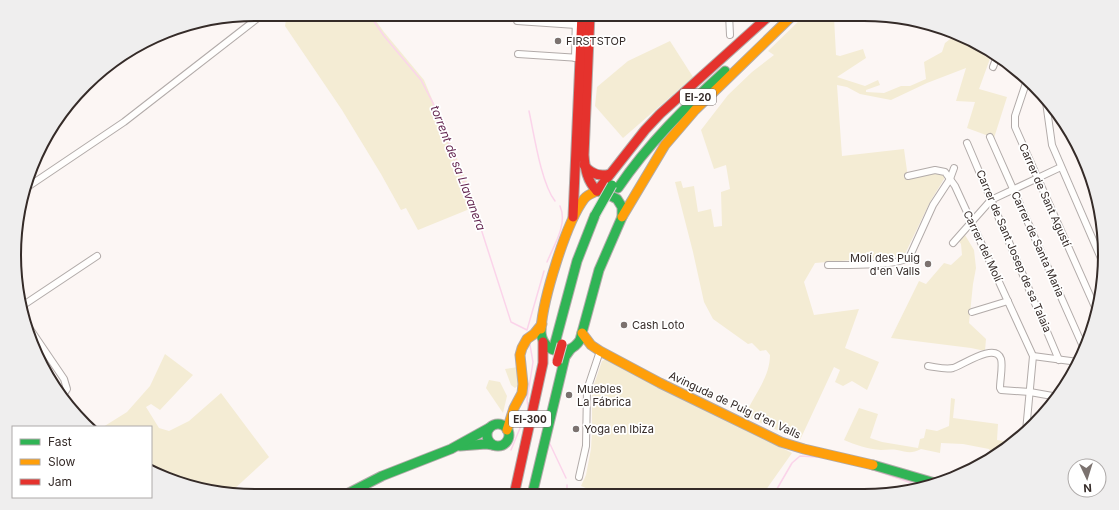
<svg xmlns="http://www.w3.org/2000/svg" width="1119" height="510" viewBox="0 0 1119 510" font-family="Inter,sans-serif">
	<rect width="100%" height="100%" fill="#fcf6f4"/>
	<!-- green -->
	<g fill="#f4ecd4">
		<polygon points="287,14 371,14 384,32 424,80 477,206 418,230 406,208 401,210 381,174 342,110 285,26"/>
		<path d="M806,14H836L834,17L836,55L840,56L863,49L866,58L837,77L865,86L878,80L880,85L866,90V92L884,93L901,86H910L926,79L924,62L942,52L945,43L958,33L991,56L979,89L1007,97L994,138L967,128L975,102L956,101L966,68L927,83L891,100L860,94L847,87L837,85L842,156L904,149L908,178L936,171L947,174L930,202L904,256L815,263L804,282L814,315L859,309L845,348L879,362L867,390L852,381L843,386L835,382L840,370L834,367L800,440L745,416C753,396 770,378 770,355L766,350L760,351L752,343L748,344L713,319L704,302L693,252L675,182L681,181L683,188L694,186L698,212L711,209L714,227L722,226L721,192L730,189L726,165L714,169L701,130L728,95L752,72L774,55L768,51Z"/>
		<polygon points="670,41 693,77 623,138 595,106 597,87 628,61"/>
		<polygon points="965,235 974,250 976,268 973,284 969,323 986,339 985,351 971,348 891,338 919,281 926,284 944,263 951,265 962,255 961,244 958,240"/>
		<polygon points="165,354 193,375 160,410 151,404 146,407 159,428 169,431 189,421 221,393 269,457 232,491 163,478 151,470 151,427 103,427 127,412 150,386"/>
		<polygon points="606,359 792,453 763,494 602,495 581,486 586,475 591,449 592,431 592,390 602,361"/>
		<polygon points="518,367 519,385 515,388 511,385 505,369"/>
		<polygon points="489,380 500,382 507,396 503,413 486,388"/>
		<path d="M951,398L955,399L953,418L998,424L997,440L1014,443L1011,446L993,456L989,449L963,444L941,443L940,453L921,449C911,454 907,452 897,450C891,449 886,450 881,450C868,449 855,445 844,440L859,408L878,414L870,438L882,442L918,448L920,439L924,438L926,429L937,431L949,426Z"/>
	</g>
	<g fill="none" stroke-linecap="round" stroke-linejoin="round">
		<!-- stream -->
		<g stroke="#fbd4ea" stroke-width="1.5">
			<polyline points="369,14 384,36 421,80 433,103 474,207 511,322 527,330 544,271"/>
			<path d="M529,111C534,134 541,183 555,201"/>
			<path d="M547,262C554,245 568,224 560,206"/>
			<polyline points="528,407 527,400 533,362 530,345"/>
			<polyline points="549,442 566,478"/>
			<polyline points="511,450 527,411"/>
			<polyline points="868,468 923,487"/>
			<polyline points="774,494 792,463 800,456 817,457"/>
			<polyline points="567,495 567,485"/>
		</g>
		<!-- street casing -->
		<g stroke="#b2aba9" stroke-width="8">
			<g id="street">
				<polyline points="516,14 517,21 576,25"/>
				<polyline points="729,14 730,35"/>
				<polyline points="518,54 580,58"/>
				<polyline points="575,58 576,14"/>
				<polyline points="993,67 996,59"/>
				<polyline points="1027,80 1015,116 1015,127 1095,307"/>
				<polyline points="1046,102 1052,145 1103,263"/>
				<polyline points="990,137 1085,351"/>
				<polyline points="967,143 1059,360"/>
				<polyline points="908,176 935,170 945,172 955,186 1033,356 1026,431"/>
				<polyline points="26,188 124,122 263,14"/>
				<polyline points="953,243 991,200 1061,167"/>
				<path d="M828,265C848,265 892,266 909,258L933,205L950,179L954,168"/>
				<polyline points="22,306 97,256"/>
				<polyline points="972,312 1008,301"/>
				<polyline points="30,329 64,379 67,389 63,395"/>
				<polyline points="1033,356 1078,362"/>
				<path d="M928,366C936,367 945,370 953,368C963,365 995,342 1001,359C1003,366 1000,380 1000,388L1001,390L1030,392L1058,397"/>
				<polyline points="579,477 586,446 587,390 600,351"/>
			</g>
		</g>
		<!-- fast casing -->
		<g stroke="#b2aba9" stroke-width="11">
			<g id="fast">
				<path d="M618,188C648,144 685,107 725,71"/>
				<path d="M541,329C540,353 568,359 580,340L599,270L622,217V207L617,199L603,192L597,191"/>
				<polyline points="555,343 577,261 595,215"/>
				<circle cx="498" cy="435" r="11"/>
				<polyline points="460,446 486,444 493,445"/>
				<polyline points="873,465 935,483"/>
				<polyline points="532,495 565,357 570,350"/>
				<polyline points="343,496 382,476 451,449 489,428"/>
			</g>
		</g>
		<!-- slow casing -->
		<g stroke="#b2aba9" stroke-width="11">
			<g id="slow">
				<polyline points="622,217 665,145 695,110 794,14"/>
				<path d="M541,329C543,299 566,223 584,199C587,195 592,193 597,191"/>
				<polyline points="582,333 591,345 600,351 660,383 781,442 804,449 873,465"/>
				<polyline points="507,430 514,408 522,393 523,384 520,355 522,348 527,339 534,334 542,324"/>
			</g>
		</g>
		<!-- jam casing -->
		<g stroke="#b2aba9" stroke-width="11">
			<g id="jam">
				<path d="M590,14L584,155C585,169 587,181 597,191"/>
				<path d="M584,165C591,174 599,177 610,174"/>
				<polyline points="597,191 645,130 660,114 771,14"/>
				<polyline points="573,217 582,14"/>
				<polyline points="514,495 543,363 543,342"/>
			</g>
		</g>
		<!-- street -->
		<use href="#street" stroke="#fffefd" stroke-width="6"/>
		<!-- fast -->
		<use href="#fast" stroke="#30b455" stroke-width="9"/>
		<!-- slow -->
		<use href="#slow" stroke="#ff9f0a" stroke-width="9"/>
		<!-- jam -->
		<use href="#jam" stroke="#e5322d" stroke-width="9"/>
		<!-- fast-bridge casing -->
		<g stroke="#d6d1d0" stroke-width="11" stroke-linecap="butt">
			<polyline id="fast-bridge" points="595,215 612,185"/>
		</g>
		<!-- jam-bridge casing -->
		<g stroke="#d6d1d0" stroke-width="11" stroke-linecap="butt">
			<polyline id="jam-bridge" points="557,362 562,344"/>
		</g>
		<!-- fast-bridge -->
		<use href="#fast-bridge" stroke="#30b455" stroke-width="9"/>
		<!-- jam-bridge -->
		<use href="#jam-bridge" stroke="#e5322d" stroke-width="9"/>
	</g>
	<!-- markers -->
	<g fill="#7b726f" stroke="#fff" stroke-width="1.5">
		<circle cx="558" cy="41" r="4"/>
		<circle cx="928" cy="264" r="4"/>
		<circle cx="624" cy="325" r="4"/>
		<circle cx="569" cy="395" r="4"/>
		<circle cx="576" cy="429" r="4"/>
	</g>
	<g text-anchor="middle" stroke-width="3.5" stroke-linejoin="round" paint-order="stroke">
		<!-- shield labels -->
		<g fill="#fff" stroke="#726b68" stroke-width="1">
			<rect x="680" y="89" width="36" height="16" rx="3"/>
			<rect x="509" y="411" width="42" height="16" rx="3"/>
		</g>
		<g font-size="10" font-weight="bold" fill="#352b28">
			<text x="698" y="101">EI-20</text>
			<text x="530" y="423">EI-300</text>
		</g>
		<!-- poi labels -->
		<g font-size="11" fill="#352b28" stroke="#fff" text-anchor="start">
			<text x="566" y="45">FIRSTSTOP</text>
			<text x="920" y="262" text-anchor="end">Molí des Puig<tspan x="920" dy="13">d'en Valls</tspan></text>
			<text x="632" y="329">Cash Loto</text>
			<text x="577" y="393">Muebles<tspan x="577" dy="13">La Fábrica</tspan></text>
			<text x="584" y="433">Yoga en Ibiza</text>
		</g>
		<!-- street labels -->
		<g font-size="11" fill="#352b28" stroke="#fff">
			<text transform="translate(1045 195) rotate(66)" y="4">Carrer de Sant Agustí</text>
			<text transform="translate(1038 244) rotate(66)" y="4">Carrer de Santa Maria</text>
			<text transform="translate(983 246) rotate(65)" y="4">Carrer del Molí</text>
			<text transform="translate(1014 251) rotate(67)" y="4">Carrer de Sant Josep de sa Talaia</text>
			<text transform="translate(735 405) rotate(25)" y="4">Avinguda de Puig d'en Valls</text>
		</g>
		<!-- water labels -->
		<g font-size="12" font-style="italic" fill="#652852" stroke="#fff">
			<text transform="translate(458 168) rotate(69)" y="4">torrent de sa Llavanera</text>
		</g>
	</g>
	<!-- crop -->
	<path d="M0 0H1119V510H0ZM255 21H864A234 234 0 0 1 1098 255V255A234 234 0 0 1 864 489H255A234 234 0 0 1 21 255V255A234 234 0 0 1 255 21Z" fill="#efeeee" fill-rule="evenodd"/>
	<path fill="none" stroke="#352b28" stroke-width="2" d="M255 21H864A234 234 0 0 1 1098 255V255A234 234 0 0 1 864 489H255A234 234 0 0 1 21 255V255A234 234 0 0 1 255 21Z"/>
	<!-- legend -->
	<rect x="12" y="426" width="140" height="72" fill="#ffffff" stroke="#aeaaa9"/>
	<rect x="20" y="439" width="20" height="6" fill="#30b455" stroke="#aeaaa9"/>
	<text x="48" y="446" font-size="12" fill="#352b28">Fast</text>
	<rect x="20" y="459" width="20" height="6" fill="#ff9f0a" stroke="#aeaaa9"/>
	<text x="48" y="466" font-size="12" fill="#352b28">Slow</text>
	<rect x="20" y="479" width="20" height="6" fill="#e5322d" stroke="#aeaaa9"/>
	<text x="48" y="486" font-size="12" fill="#352b28">Jam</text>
	<!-- north arrow -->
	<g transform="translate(1087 478) rotate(176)"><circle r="19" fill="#ffffff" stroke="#aeaaa9"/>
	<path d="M0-3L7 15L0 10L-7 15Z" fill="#7b726f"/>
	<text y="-6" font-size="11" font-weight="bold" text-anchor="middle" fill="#352b28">N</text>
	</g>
</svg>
